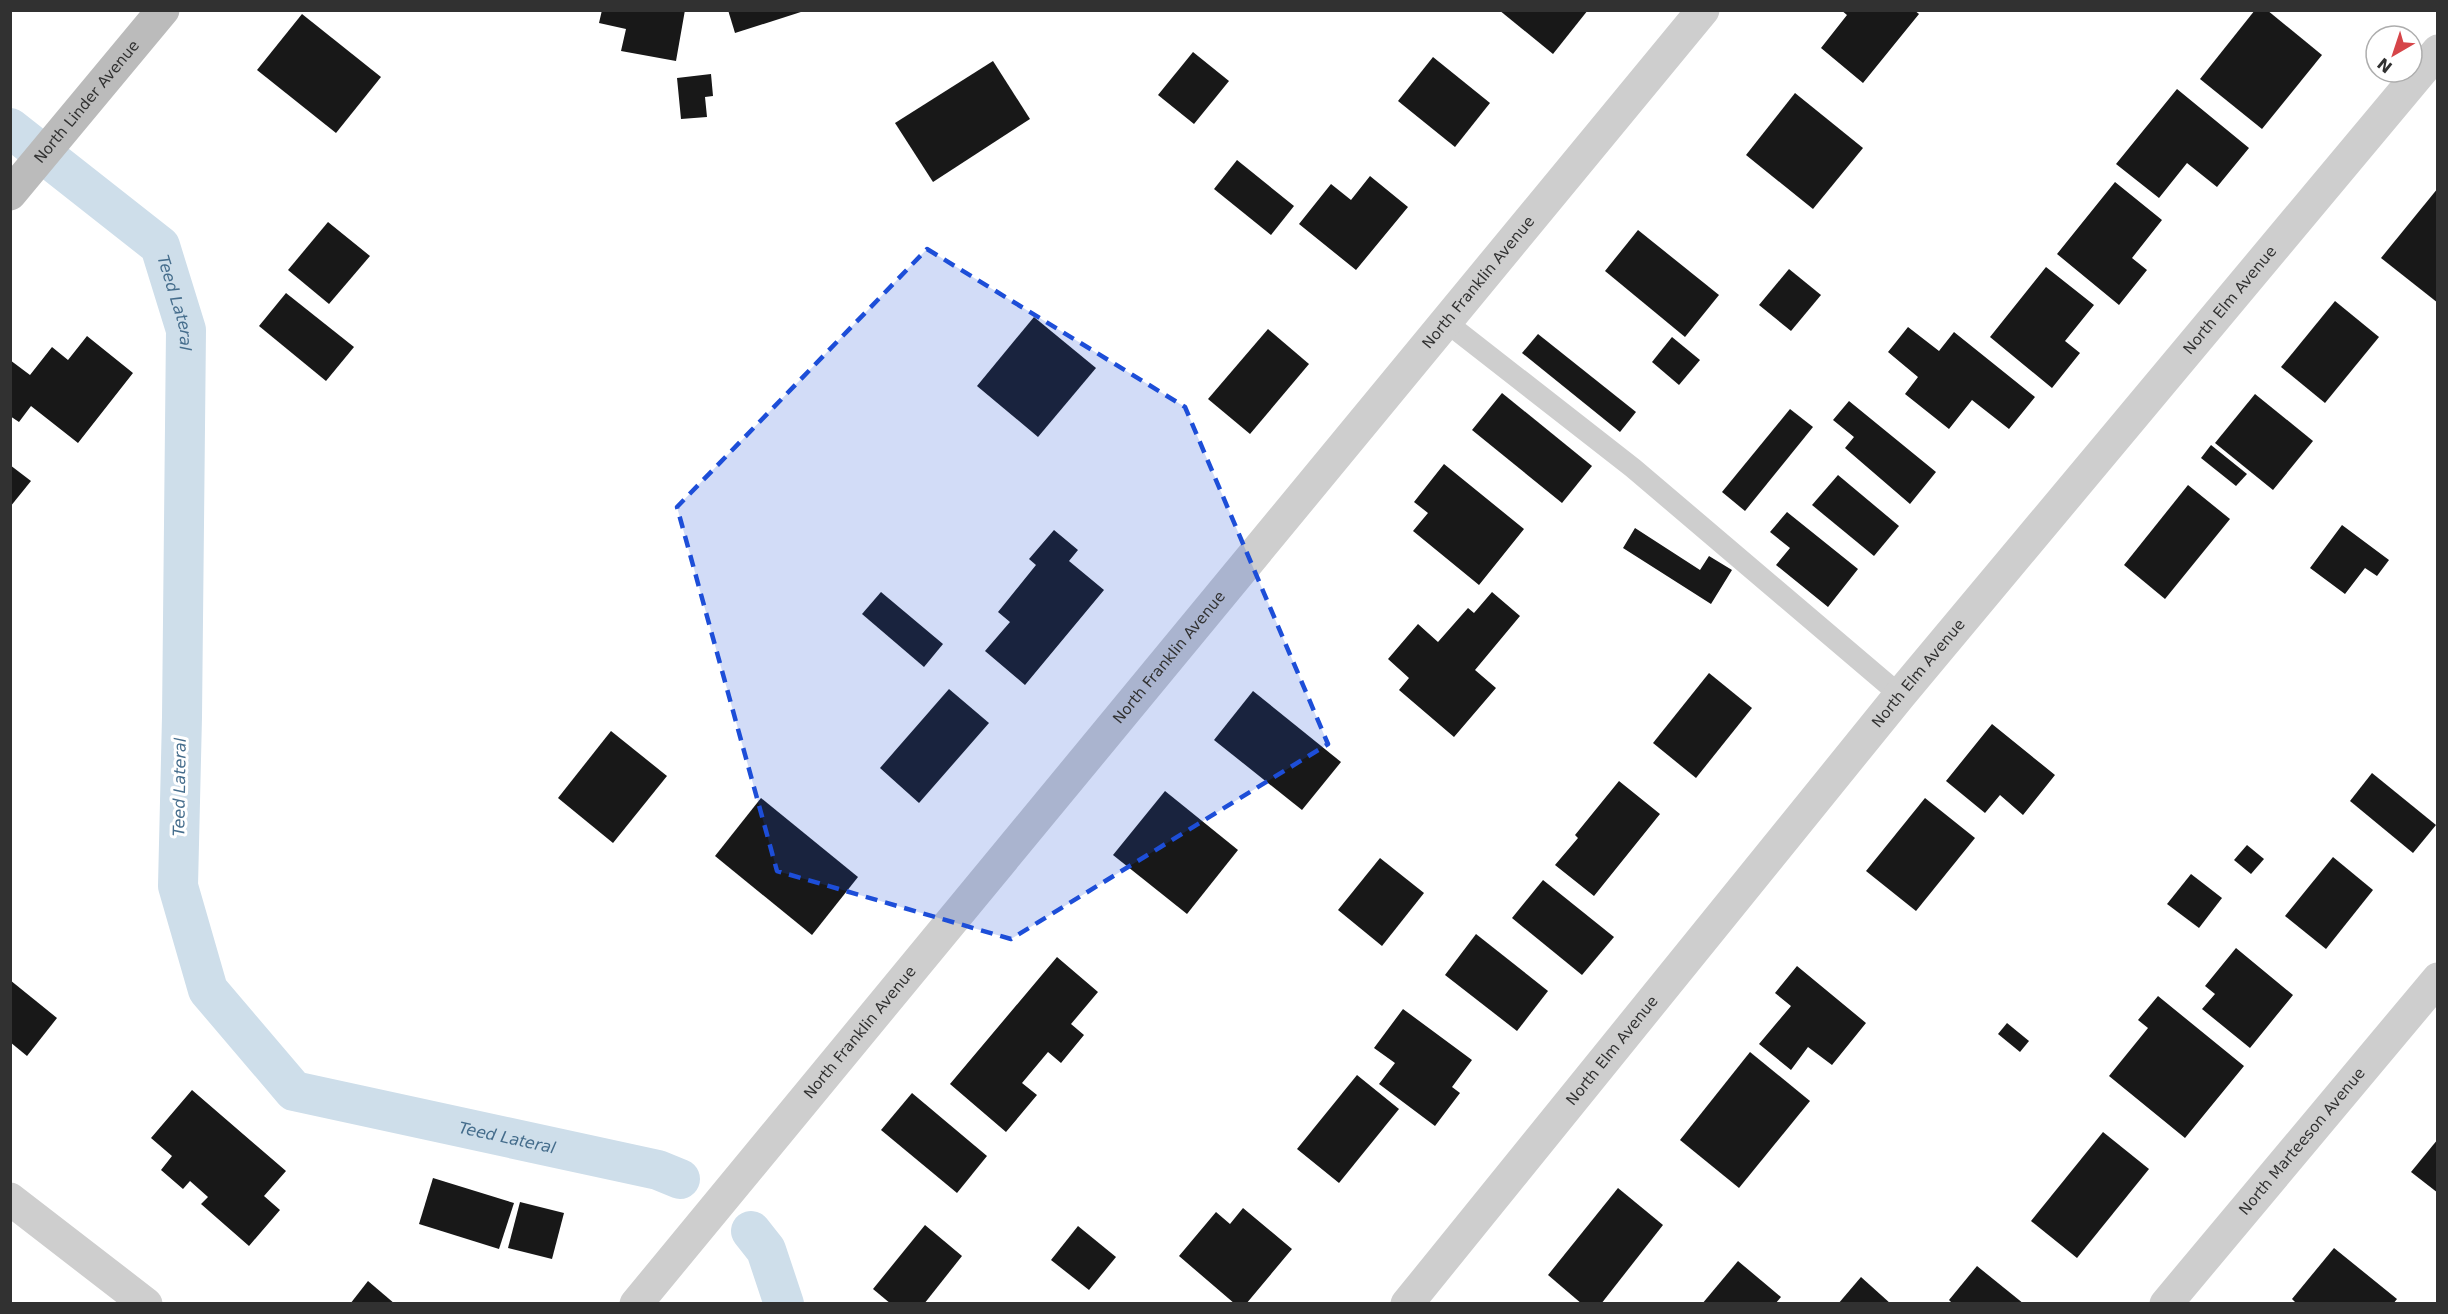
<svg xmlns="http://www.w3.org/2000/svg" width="2448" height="1314" viewBox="0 0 2448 1314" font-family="'DejaVu Sans',sans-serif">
	<rect width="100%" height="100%" fill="#fff"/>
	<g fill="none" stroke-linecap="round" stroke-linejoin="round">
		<!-- canal -->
		<g stroke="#cedeea" stroke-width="40">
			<path id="s1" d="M10,128L160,246L186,330L182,717L178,886L208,990L294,1091L658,1170L680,1179"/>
			<polyline points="751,1231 766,1250 784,1304"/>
		</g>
	</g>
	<!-- building -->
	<g fill="#181818">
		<polygon points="602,10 685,10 676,61 621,51 626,29 599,23"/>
		<polygon points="728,10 804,10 804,11 735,33"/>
		<polygon points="1499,10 1588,10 1553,54"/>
		<polygon points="1841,10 1914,10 1919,14 1863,83 1821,48 1847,15"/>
		<polygon points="2255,10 2267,10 2322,55 2262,129 2200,79"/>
		<polygon points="302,14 381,77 336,133 257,70"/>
		<polygon points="1193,52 1229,81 1194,124 1158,95"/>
		<polygon points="1433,57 1490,103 1455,147 1398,101"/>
		<polygon points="993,61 1030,119 933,182 895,123"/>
		<polygon points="711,74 713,96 705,97 707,117 681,119 677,78"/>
		<polygon points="2177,89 2249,148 2217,187 2187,163 2159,198 2116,164"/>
		<polygon points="1795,93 1863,148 1813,209 1746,155"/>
		<polygon points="1237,160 1294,206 1271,235 1214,189"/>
		<polygon points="1370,176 1408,207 1356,270 1299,224 1331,184 1351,200"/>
		<polygon points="2115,182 2162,220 2132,258 2147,270 2119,305 2057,254"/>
		<polygon points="2438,188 2438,303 2381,258"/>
		<polygon points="328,222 370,256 329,304 288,270"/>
		<polygon points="1638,230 1719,295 1685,337 1605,271"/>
		<polygon points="2046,267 2094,305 2065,341 2080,353 2052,388 1990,337"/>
		<polygon points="1789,269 1821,295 1791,331 1759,305"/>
		<polygon points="286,293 354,347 326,381 259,326"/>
		<polygon points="2335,301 2379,337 2325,403 2281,367"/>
		<polygon points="1034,317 1096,368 1038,437 977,386"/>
		<polygon points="1908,327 1939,351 1954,332 2035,397 2009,429 1972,400 1949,429 1905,394 1918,377 1888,352"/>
		<polygon points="1268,329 1309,364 1250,434 1208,399"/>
		<polygon points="1538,334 1636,412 1620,432 1522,353"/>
		<polygon points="87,336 133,373 78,443 31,406 19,422 10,416 10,360 30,375 52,347 68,360"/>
		<polygon points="1672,337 1700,360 1679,385 1652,362"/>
		<polygon points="1502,393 1592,466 1562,503 1472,430"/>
		<polygon points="2255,394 2313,441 2273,490 2215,443"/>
		<polygon points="1849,401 1936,472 1910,504 1845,448 1854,437 1833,420"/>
		<polygon points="1790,409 1813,427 1745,511 1722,492"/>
		<polygon points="2211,445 2247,474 2236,486 2201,458"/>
		<polygon points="1444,464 1524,529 1479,585 1413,531 1428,513 1414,502"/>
		<polygon points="10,465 31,481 10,507"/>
		<polygon points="1838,475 1899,526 1874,556 1812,505"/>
		<polygon points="2188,485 2230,519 2165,599 2124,565"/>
		<polygon points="1787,512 1858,569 1828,607 1776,565 1790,548 1770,532"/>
		<polygon points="2342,525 2389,560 2377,576 2365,568 2345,594 2310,568"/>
		<polygon points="1635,528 1700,570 1709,556 1732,570 1711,604 1623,548"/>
		<polygon points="1054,530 1078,550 1069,561 1104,590 1025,685 985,651 1010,622 998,612 1036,565 1029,559"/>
		<polygon points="881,592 943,644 924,667 862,614"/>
		<polygon points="1492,592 1520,616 1475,670 1496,688 1454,737 1399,690 1409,678 1388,659 1418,624 1438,642 1468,608 1474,613"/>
		<polygon points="1709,673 1752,708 1696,778 1653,743"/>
		<polygon points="949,689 989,723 919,803 880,768"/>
		<polygon points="1253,691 1341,762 1302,810 1214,740"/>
		<polygon points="1992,724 2055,775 2023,815 2000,795 1985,813 1946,781"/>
		<polygon points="611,731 667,776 613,843 558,798"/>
		<polygon points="2372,773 2436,825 2413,853 2350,801"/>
		<polygon points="1619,781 1660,814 1594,896 1555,865 1578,838 1575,835"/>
		<polygon points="1165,791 1238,850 1187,914 1113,855"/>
		<polygon points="761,798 858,877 812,935 715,856"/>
		<polygon points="1925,798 1975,838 1916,911 1866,871"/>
		<polygon points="2247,845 2264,859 2251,874 2234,860"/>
		<polygon points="2333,857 2373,890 2326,949 2285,916"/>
		<polygon points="1380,858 1424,893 1382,946 1338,910"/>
		<polygon points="2191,874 2222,898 2199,928 2167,904"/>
		<polygon points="1543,880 1614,937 1582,975 1512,918"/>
		<polygon points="1476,934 1548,991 1517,1031 1445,975"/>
		<polygon points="2236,948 2293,995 2250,1048 2202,1009 2215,994 2205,986"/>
		<polygon points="1057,957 1098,992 1071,1024 1084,1035 1061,1063 1048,1052 1022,1083 1037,1095 1006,1132 950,1084"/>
		<polygon points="1797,966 1866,1023 1832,1065 1808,1047 1791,1070 1759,1044 1791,1006 1775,993"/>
		<polygon points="10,980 57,1018 27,1056 10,1042"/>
		<polygon points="2158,996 2244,1066 2185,1138 2109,1076 2148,1028 2138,1020"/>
		<polygon points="1403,1009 1472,1060 1452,1087 1460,1093 1435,1126 1379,1084 1395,1063 1374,1048"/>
		<polygon points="2007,1023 2029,1041 2020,1052 1998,1034"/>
		<polygon points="1750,1052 1810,1101 1739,1188 1680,1140"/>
		<polygon points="1357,1075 1399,1109 1339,1183 1297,1149"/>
		<polygon points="192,1090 286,1171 264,1196 280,1210 249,1246 201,1204 208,1197 190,1181 183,1189 161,1170 172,1156 151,1138"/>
		<polygon points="912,1093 987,1156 957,1193 881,1130"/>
		<polygon points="2103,1132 2149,1169 2077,1258 2031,1221"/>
		<polygon points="2438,1139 2438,1193 2411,1172"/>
		<polygon points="433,1178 514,1203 499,1249 419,1224"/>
		<polygon points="1618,1188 1663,1225 1601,1304 1582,1304 1548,1275"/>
		<polygon points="520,1202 564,1213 552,1259 508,1248"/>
		<polygon points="1243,1208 1292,1249 1246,1304 1235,1304 1179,1256 1216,1212 1230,1224"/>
		<polygon points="925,1225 962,1256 924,1304 891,1304 873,1289"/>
		<polygon points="1078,1226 1116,1257 1089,1290 1051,1260"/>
		<polygon points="2334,1248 2397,1299 2393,1304 2297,1304 2292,1299"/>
		<polygon points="1738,1261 1781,1297 1775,1304 1702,1304"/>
		<polygon points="1977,1266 2024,1304 1953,1304 1949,1300"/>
		<polygon points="1861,1277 1891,1304 1838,1304"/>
		<polygon points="368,1281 395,1304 350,1304"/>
	</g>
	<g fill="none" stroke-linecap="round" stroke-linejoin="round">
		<!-- service -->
		<polyline stroke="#cecece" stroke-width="21" points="1446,322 1633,468 1900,695"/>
		<!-- minor -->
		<g stroke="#cecece" stroke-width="33">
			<path id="s2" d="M636,1304L1703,10"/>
			<path id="s3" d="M1407,1304L1900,695L2438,51"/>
			<path id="s4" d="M2166,1304L2438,979"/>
		</g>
		<!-- tertiary -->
		<polyline stroke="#cecece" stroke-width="33" points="10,1199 146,1304"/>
		<!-- secondary -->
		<path stroke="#bbb" stroke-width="33" id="s5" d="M10,194L163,10"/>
	</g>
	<!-- marked area -->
	<path fill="#1d4ed8" fill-opacity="0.2" stroke="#1d4ed8" stroke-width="4.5" stroke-dasharray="12 8" stroke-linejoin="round" d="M927,249L1185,407L1328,744L1011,939L777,871L677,507Z"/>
	<g text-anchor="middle" stroke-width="6" stroke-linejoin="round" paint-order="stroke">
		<!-- street labels -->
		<g font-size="15" fill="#313131" stroke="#fff">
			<text dy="5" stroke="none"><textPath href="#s5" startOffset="120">North Linder Avenue</textPath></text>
			<text dy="5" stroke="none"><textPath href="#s2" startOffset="1324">North Franklin Avenue</textPath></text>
			<text dy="5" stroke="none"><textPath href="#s3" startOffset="1298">North Elm Avenue</textPath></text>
			<text dy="5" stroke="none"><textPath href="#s2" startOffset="838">North Franklin Avenue</textPath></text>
			<text dy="5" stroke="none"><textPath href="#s3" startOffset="812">North Elm Avenue</textPath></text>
			<text dy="5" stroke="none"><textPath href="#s2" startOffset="352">North Franklin Avenue</textPath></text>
			<text dy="5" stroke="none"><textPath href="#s3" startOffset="326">North Elm Avenue</textPath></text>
			<text dy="5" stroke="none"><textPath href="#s4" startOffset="212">North Marteeson Avenue</textPath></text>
		</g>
		<!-- water labels -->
		<g font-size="16" font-style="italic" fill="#456d8c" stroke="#fff">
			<text dy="6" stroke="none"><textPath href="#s1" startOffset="250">Teed Lateral</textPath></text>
			<text transform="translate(179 787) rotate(-89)" y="6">Teed Lateral</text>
			<text dy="6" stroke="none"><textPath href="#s1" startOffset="1294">Teed Lateral</textPath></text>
		</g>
	</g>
	<!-- border -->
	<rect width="2448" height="1314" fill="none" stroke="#313131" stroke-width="24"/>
	<!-- north arrow -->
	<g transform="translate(2394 54) rotate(219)"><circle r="28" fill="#ffffff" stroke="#adadad" stroke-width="1.5"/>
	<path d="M0-4.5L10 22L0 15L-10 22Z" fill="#d64549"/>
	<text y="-9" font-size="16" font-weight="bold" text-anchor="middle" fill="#313131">N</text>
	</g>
</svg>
